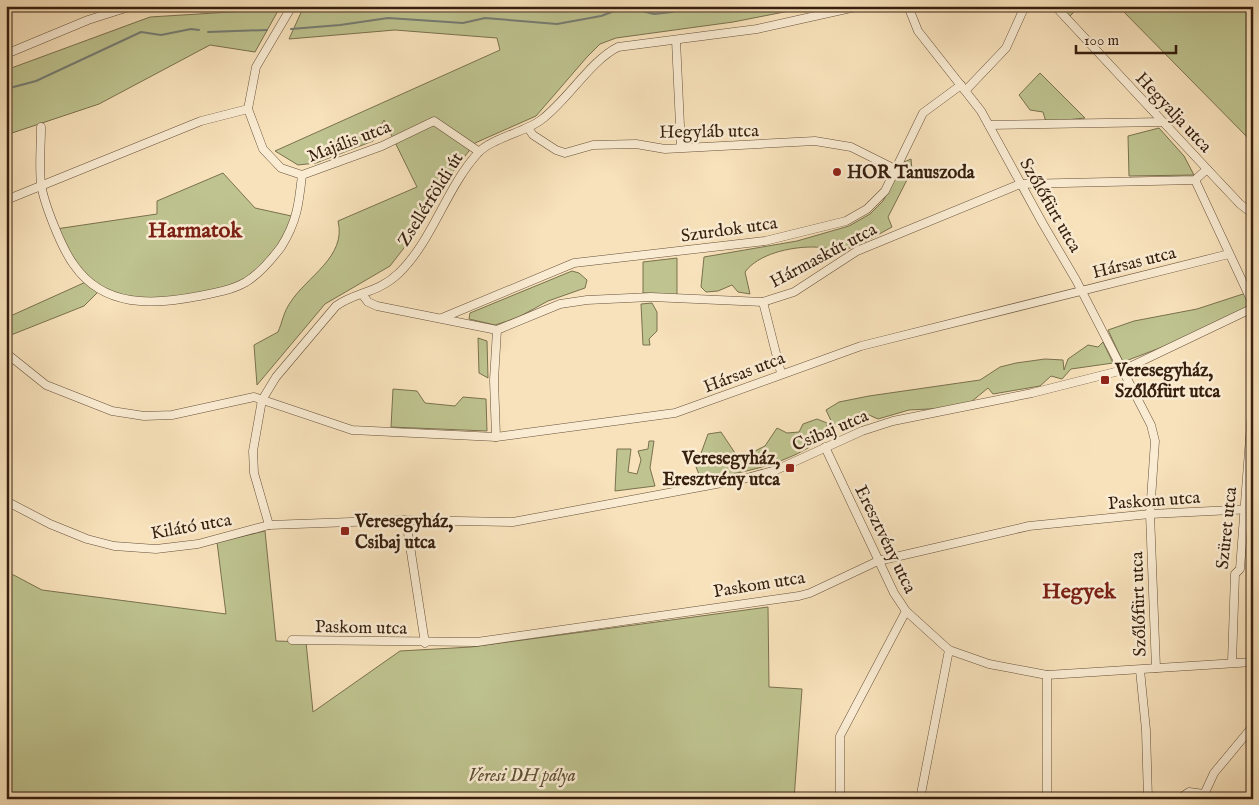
<svg xmlns="http://www.w3.org/2000/svg" width="1259" height="805" viewBox="0 0 1259 805" font-family="'IM FELL English',serif">
	<rect width="100%" height="100%" fill="#f8e2bb"/>
	<filter id="stains"><feTurbulence type="fractalNoise" baseFrequency=".004" numOctaves="4"/><feColorMatrix values="0 0 0 0 .2 0 0 0 0 .09 0 0 0 0 .02 0 0 0 .5 -.17"/></filter>
	<radialGradient id="worn" r=".72"><stop offset=".6" stop-color="#630" stop-opacity="0"/><stop offset="1" stop-color="#630" stop-opacity=".3"/></radialGradient>
	<!-- green -->
	<g fill="#bec38f" stroke="#7a714e">
		<path d="M304,6H413L415,10L435,11L573,6H815L733,22L616,38L600,44L587,57L536,116L475,143L449,177L407,244L390,266L325,304L257,385L254,345L278,332C282,323 284,311 290,303C306,277 347,257 338,221L417,187L384,120L373,141L316,163L298,165L275,151L500,50L497,38L395,30L289,39Z"/>
		<polygon points="1059,6 1080,6 1069,17"/>
		<polygon points="1118,6 1253,6 1253,143"/>
		<polygon points="279,9 255,52 210,45 99,104 6,135 6,70 150,17"/>
		<polygon points="1040,73 1085,118 1046,122 1043,112 1030,110 1019,95"/>
		<polygon points="1159,128 1184,156 1194,175 1129,176 1128,136"/>
		<path d="M911,159L912,170L888,217L892,227C879,234 864,243 850,248C837,251 825,247 812,247C790,247 758,254 745,272L750,294L738,292L732,285L718,291L706,292L701,287L704,257L797,241L849,226L870,214L883,201L904,162Z"/>
		<polygon points="223,173 255,208 296,217 275,254 254,275 235,287 145,303 102,288 84,306 6,337 6,318 88,281 67,254 56,229 157,214 157,201"/>
		<polygon points="677,258 677,295 643,293 643,262"/>
		<polygon points="572,271 579,273 587,280 585,288 548,301 517,318 495,325 469,319 470,313"/>
		<polygon points="1246,293 1250,300 1249,306 1173,343 1123,362 1108,330 1134,321 1197,309"/>
		<polygon points="652,303 657,312 657,331 649,339 650,345 643,345 641,304"/>
		<polygon points="478,338 487,341 488,378 479,373"/>
		<polygon points="1103,342 1113,363 1071,369 1062,379 1051,376 1040,386 993,394 988,388 971,402 948,408 909,410 878,419 869,415 834,427 826,410 839,402 869,396 980,380 1000,367 1016,363 1045,359 1063,360 1064,370 1068,359 1088,345 1098,347"/>
		<polygon points="393,389 417,391 425,403 455,406 463,397 486,399 487,431 391,427"/>
		<path d="M817,419L827,423L826,436C790,464 744,473 701,479L696,467L708,434L721,432L739,459L765,446L777,428L787,433L799,432L803,424Z"/>
		<polygon points="649,441 654,441 650,468 655,486 615,491 617,449 631,449 628,472 637,474 641,460 638,451 648,449"/>
		<polygon points="265,531 276,641 306,642 313,712 400,651 471,647 768,607 769,687 802,689 794,799 6,799 6,571 42,590 226,614 217,542"/>
	</g>
	<g fill="none" stroke-linecap="round" stroke-linejoin="round">
		<!-- stream -->
		<g stroke="#767d75" stroke-width="2">
			<polyline points="709,6 751,6"/>
			<polyline points="291,29 340,25 388,18 463,23 485,18 557,24 601,16 625,7 654,14 672,12 685,6"/>
			<polyline points="208,32 267,30"/>
			<polyline points="6,89 36,81 141,32 161,35 191,29 199,30"/>
		</g>
		<!-- street casing -->
		<g stroke="#665039" stroke-width="9">
			<g id="street">
				<polyline points="292,6 256,67 248,109 263,149 281,168 302,175 382,146 434,121 478,151"/>
				<polyline points="908,6 918,31 981,111 1043,224 1076,280 1151,425 1155,441 1150,514 1156,668"/>
				<polyline points="1055,6 1207,169 1240,204 1253,214"/>
				<polyline points="676,40 681,147"/>
				<polyline points="6,54 88,20 132,6"/>
				<polyline points="966,90 1006,48 1025,6"/>
				<polyline points="989,125 1163,122"/>
				<path d="M41,127C41,146 39,166 41,184C44,204 62,249 74,265C104,308 153,305 199,296C215,293 232,290 246,282C259,274 272,259 281,247C297,222 299,203 302,175"/>
				<polyline points="528,128 533,135 556,150 565,153 593,145 636,144 665,149 815,141 851,147 895,169"/>
				<polyline points="1195,180 1253,304"/>
				<polyline points="6,200 201,121 248,109"/>
				<polyline points="362,294 368,302 377,306 497,330 560,304 587,300 651,297 763,302 794,292 857,251 1020,184 1195,180 1207,169"/>
				<polyline points="763,302 781,373"/>
				<polyline points="442,318 574,263 765,241 846,221 867,209 885,191 923,113 961,85"/>
				<polyline points="6,353 46,385 112,411 144,416 172,415 254,397 352,430 496,437 675,413 861,346 1229,254"/>
				<polyline points="496,437 494,380 497,330"/>
				<polyline points="825,447 894,593 906,611 949,650 989,664 1047,675 1253,662"/>
				<polyline points="6,501 50,524 87,539 114,546 156,549 198,544 269,525 406,520 513,522 743,479 776,470 862,431 893,421 1032,393 1123,370 1253,308"/>
				<polyline points="406,520 425,643"/>
				<path d="M269,525L254,473L253,451L262,400L276,377L336,306C357,291 377,294 399,273C433,240 446,188 478,153C490,139 525,132 541,120C568,100 590,61 618,47L757,29L860,6"/>
				<polyline points="292,640 477,642 799,596 810,593 878,561 1029,526 1150,514 1253,509"/>
				<polyline points="1232,662 1235,574 1240,569 1253,398"/>
				<polyline points="1140,670 1146,730 1148,799"/>
				<polyline points="1047,675 1047,799"/>
				<polyline points="840,799 840,736 906,611"/>
				<polyline points="920,799 949,650"/>
				<polyline points="1179,799 1189,792 1204,794"/>
				<polyline points="1202,799 1214,773 1253,726"/>
			</g>
		</g>
		<!-- street -->
		<use href="#street" stroke="#faecd3" stroke-width="8"/>
	</g>
	<!-- markers -->
	<g fill="#8f2418" stroke="#faecd3" stroke-width="2">
		<circle cx="837" cy="172" r="5"/>
		<rect x="1100" y="375" width="10" height="10" rx="2.5"/>
		<rect x="785" y="463" width="10" height="10" rx="2.5"/>
		<rect x="340" y="526" width="10" height="10" rx="2.5"/>
	</g>
	<g text-anchor="middle" stroke-width="5" stroke-linejoin="round" paint-order="stroke">
		<!-- street labels -->
		<g font-size="18" fill="#361f0e" stroke="#faecd3">
			<text transform="translate(1174 112) rotate(47)" y="6">Hegyalja utca</text>
			<text transform="translate(709 131) rotate(-1)" y="6">Hegyláb utca</text>
			<text transform="translate(349 141) rotate(-21)" y="6">Majális utca</text>
			<text transform="translate(430 199) rotate(-58)" y="6">Zsellérföldi út</text>
			<text transform="translate(1051 205) rotate(60)" y="6">Szőlőfürt utca</text>
			<text transform="translate(729 229) rotate(-8)" y="6">Szurdok utca</text>
			<text transform="translate(823 255) rotate(-28)" y="6">Hármaskút utca</text>
			<text transform="translate(1134 262) rotate(-14)" y="6">Hársas utca</text>
			<text transform="translate(744 372) rotate(-21)" y="6">Hársas utca</text>
			<text transform="translate(830 430) rotate(-23)" y="6">Csibaj utca</text>
			<text transform="translate(1154 500) rotate(-4)" y="6">Paskom utca</text>
			<text transform="translate(191 526) rotate(-10)" y="6">Kilátó utca</text>
			<text transform="translate(1226 528) rotate(-84)" y="6">Szüret utca</text>
			<text transform="translate(886 539) rotate(64)" y="6">Eresztvény utca</text>
			<text transform="translate(759 584) rotate(-9)" y="6">Paskom utca</text>
			<text transform="translate(1138 604) rotate(-92)" y="6">Szőlőfürt utca</text>
			<text transform="translate(361 627) rotate(1)" y="6">Paskom utca</text>
		</g>
		<!-- poi labels -->
		<g font-size="18" font-weight="bold" fill="#361f0e" stroke="#faecd3" text-anchor="start">
			<text x="847" y="178">HOR Tanuszoda</text>
			<text x="1115" y="376">Veresegyház,<tspan x="1115" dy="21">Szőlőfürt utca</tspan></text>
			<text x="780" y="464" text-anchor="end">Veresegyház,<tspan x="780" dy="21">Eresztvény utca</tspan></text>
			<text x="355" y="527">Veresegyház,<tspan x="355" dy="21">Csibaj utca</tspan></text>
		</g>
		<!-- park labels -->
		<g font-size="18" font-style="italic" fill="#5f5035" stroke="#faecd3">
			<text x="522" y="781">Veresi DH pálya</text>
		</g>
		<!-- district labels -->
		<g font-size="22" font-weight="bold" fill="#7a1f14" stroke="#faecd3">
			<text x="195" y="237">Harmatok</text>
			<text x="1079" y="598">Hegyek</text>
		</g>
	</g>
	<!-- margin -->
	<rect width="1259" height="805" fill="none" stroke="#f8e2bb" stroke-width="25"/>
	<rect x="8" y="8" width="1244" height="790" fill="none" stroke="#361f0e" stroke-width="2.5"/>
	<rect x="12" y="12" width="1234" height="780" fill="none" stroke="#361f0e"/>
	<!-- scale -->
	<path d="M1076 45v8h100v-8" fill="none" stroke="#361f0e" stroke-width="2.5"/>
	<text x="1084" y="45" font-size="15" fill="#361f0e" stroke="#faecd3" stroke-width="4" paint-order="stroke">100 m</text>
	<rect width="100%" height="100%" filter="url(#stains)"/>
	<rect width="100%" height="100%" fill="url(#worn)"/>
</svg>
